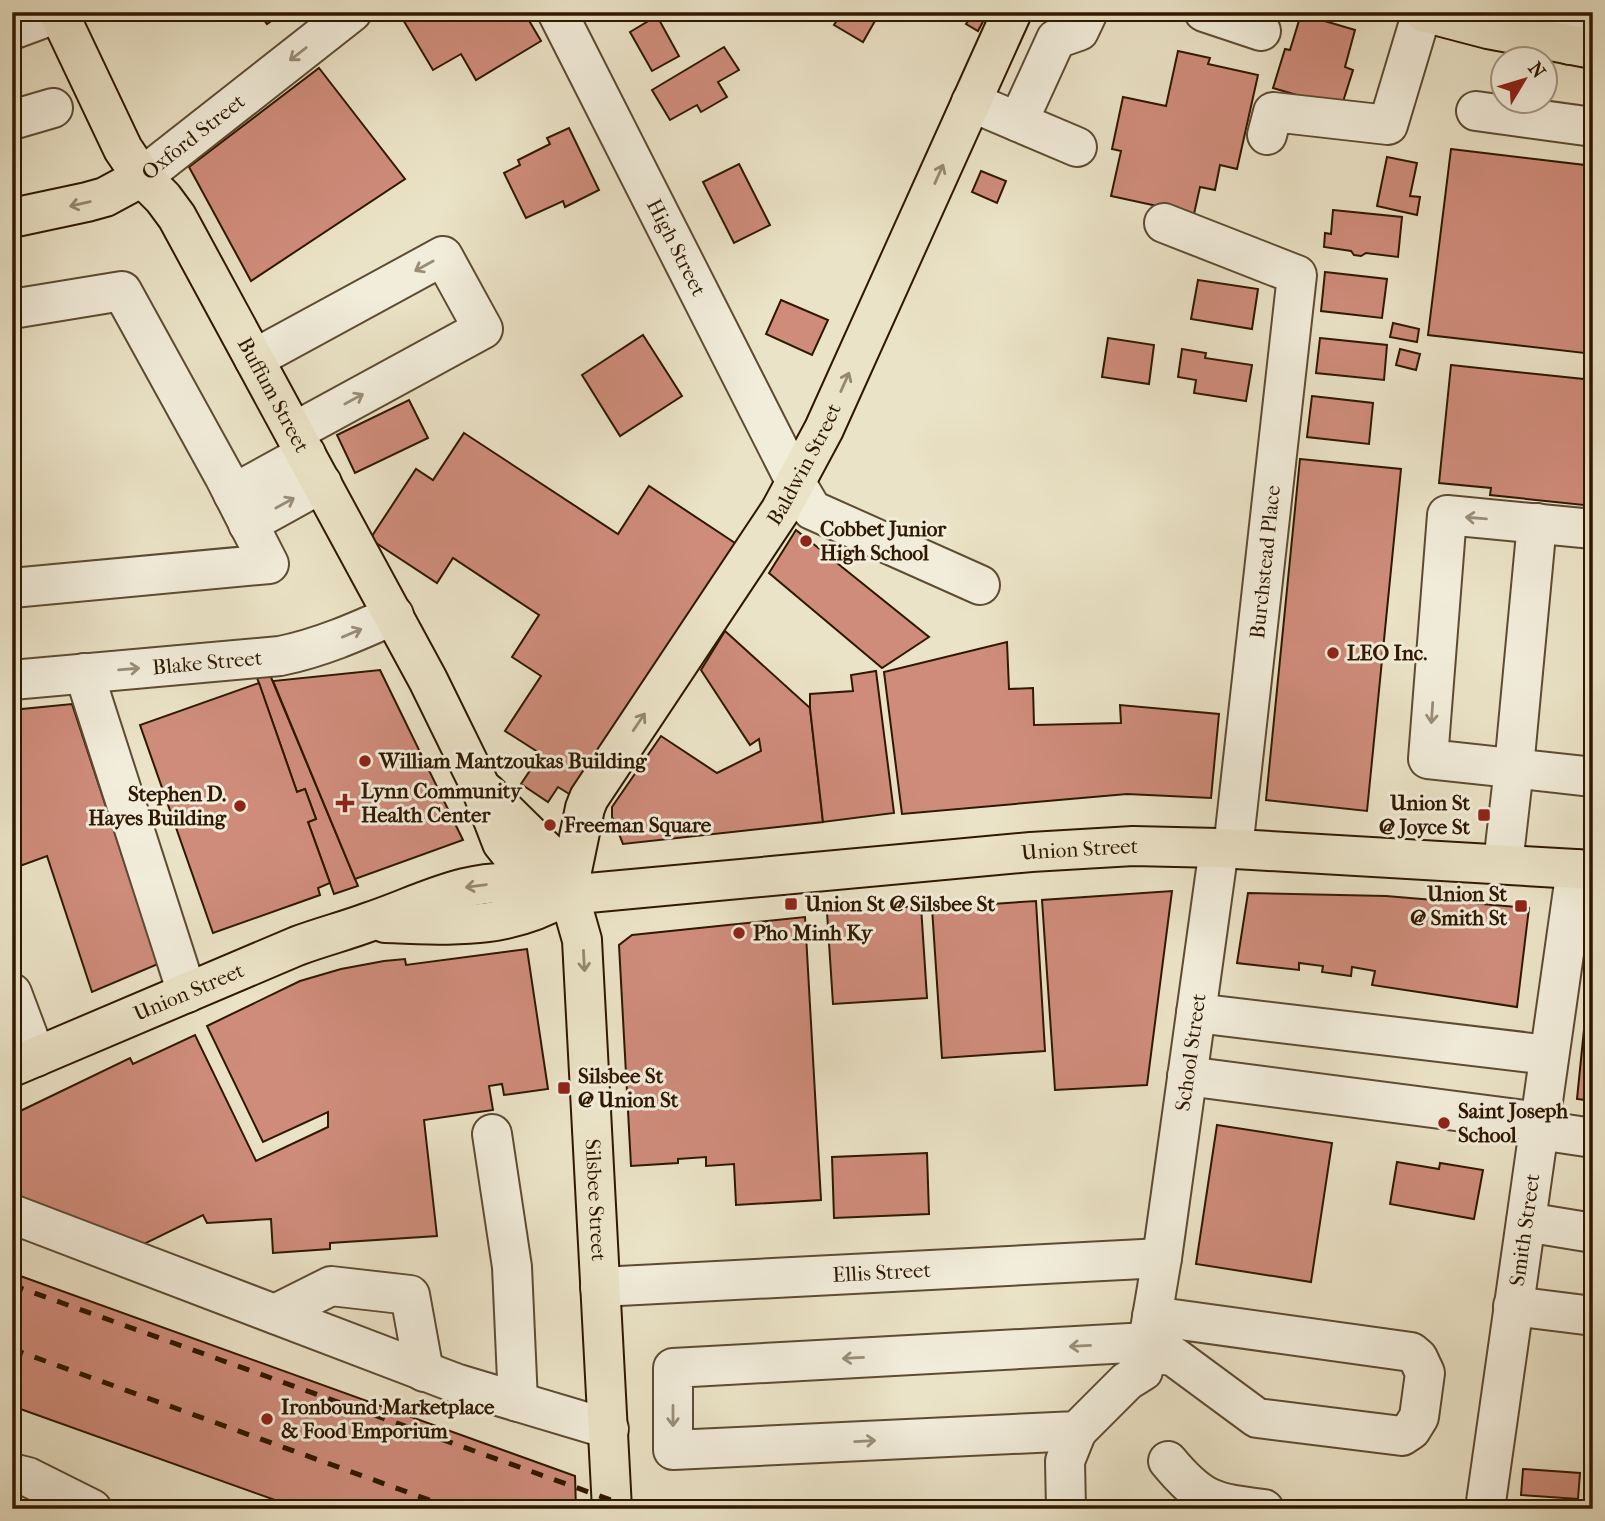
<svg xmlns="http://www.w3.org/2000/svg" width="1605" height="1521" viewBox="0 0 1605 1521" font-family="'IM FELL French Canon',serif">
	<rect width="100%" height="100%" fill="#ebe3c7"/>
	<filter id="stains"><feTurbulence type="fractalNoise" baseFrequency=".00286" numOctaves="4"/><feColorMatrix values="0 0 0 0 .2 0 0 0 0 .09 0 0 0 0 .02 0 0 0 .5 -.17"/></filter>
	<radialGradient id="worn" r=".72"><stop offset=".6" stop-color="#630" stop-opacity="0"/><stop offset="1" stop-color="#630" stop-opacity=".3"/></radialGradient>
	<!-- building -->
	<g fill="#cf8c7b" stroke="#2f1800" stroke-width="2">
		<polygon points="258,12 283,12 267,24"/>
		<polygon points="401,12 524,12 541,41 476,80 461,54 433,70 399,13"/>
		<polygon points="842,12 880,12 863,42 834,25"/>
		<polygon points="950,12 988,12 978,31 966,24 969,20"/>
		<polygon points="1301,14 1355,30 1345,67 1353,70 1341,108 1273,88 1285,49 1290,50"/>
		<polygon points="657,16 679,56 652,71 630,32"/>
		<polygon points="724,47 739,70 718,82 727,97 701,112 697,105 670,120 652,90"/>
		<polygon points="1178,51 1210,58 1208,64 1258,75 1237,169 1220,165 1215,190 1200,187 1194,214 1111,196 1121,151 1112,149 1123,97 1166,106"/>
		<polygon points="319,68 405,179 251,281 189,167"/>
		<polygon points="569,128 599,190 565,207 563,201 526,218 504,173 520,165 518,160 550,144 547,138"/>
		<polygon points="1451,149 1593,166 1593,354 1428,335"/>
		<polygon points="1387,157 1417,163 1410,196 1420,197 1417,215 1377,206"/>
		<polygon points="739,164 770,225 734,243 703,182"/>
		<polygon points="981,171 1006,181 997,203 972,192"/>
		<polygon points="1333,210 1402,217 1398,257 1366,253 1361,256 1354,255 1351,251 1324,247 1325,233 1331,234"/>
		<polygon points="1325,272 1387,279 1382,318 1321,311"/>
		<polygon points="1198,280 1258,289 1252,329 1191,319"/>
		<polygon points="781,300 828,320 812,355 766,334"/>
		<polygon points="1393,323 1419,329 1417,342 1390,337"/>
		<polygon points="643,335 682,396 620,436 582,375"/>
		<polygon points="1108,338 1154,345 1149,384 1102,377"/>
		<polygon points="1320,338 1387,345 1384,380 1316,373"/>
		<polygon points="1182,349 1206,353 1205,358 1252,365 1246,401 1194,393 1196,380 1178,377"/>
		<polygon points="1400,349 1420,354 1416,370 1396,365"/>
		<polygon points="1451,365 1593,380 1593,506 1490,495 1491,488 1439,483"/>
		<polygon points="1312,396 1373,403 1369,444 1307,437"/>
		<polygon points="409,400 428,438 355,473 337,435"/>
		<polygon points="464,433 618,534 649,486 738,545 574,797 558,787 548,802 521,784 541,754 505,731 541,676 512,657 539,615 453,558 437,583 370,539 416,469 433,480"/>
		<polygon points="1300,459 1401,469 1367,811 1266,800"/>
		<polygon points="796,530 929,637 882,668 769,573"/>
		<polygon points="725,631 810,708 823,822 623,844 612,817 612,807 661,736 717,773 761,751 759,739 750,745 701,670"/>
		<polygon points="1007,642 1009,689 1033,688 1034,725 1121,723 1120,705 1219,714 1211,798 1127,794 902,814 884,672"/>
		<polygon points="268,670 358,886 334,894 308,822 316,819 305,789 297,792 255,672"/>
		<polygon points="380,670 463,840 355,879 273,681"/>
		<polygon points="876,671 894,813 823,822 810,708 810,694 853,691 851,675"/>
		<polygon points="259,683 297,792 305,789 316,819 308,822 330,883 318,888 320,895 213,933 140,725"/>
		<polygon points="72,704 158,964 92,992 47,856 20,866 12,841 12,710"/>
		<polygon points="1172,891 1147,1085 1055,1090 1042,900"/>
		<polygon points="1248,893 1386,896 1529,908 1517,1007 1372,985 1375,971 1352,967 1351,976 1322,972 1323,966 1299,963 1299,970 1237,963"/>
		<polygon points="1036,901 1045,1051 942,1058 932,908"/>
		<polygon points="921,906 927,998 833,1004 827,912"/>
		<polygon points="805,917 821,1200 736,1205 734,1164 706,1166 706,1157 678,1159 678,1163 631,1166 619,945 632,935"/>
		<polygon points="1593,940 1593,1101 1577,1099"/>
		<polygon points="527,949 548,1089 504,1095 502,1084 489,1086 493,1110 424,1120 437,1236 330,1243 330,1249 273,1253 271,1219 207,1223 203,1215 142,1245 12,1198 12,1115 130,1058 133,1064 195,1035 256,1161 328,1127 328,1112 263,1142 207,1026 300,981 341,969 384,961 405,959 406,965"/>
		<polygon points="1217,1125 1332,1143 1311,1282 1196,1264"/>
		<polygon points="927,1153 929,1214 834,1218 832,1157"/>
		<polygon points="1397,1162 1439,1169 1440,1163 1483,1170 1474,1219 1390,1204"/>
		<polygon points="12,1273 575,1476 576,1509 300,1509 12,1406"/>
		<polygon points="1523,1469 1580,1473 1578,1499 1521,1495"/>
	</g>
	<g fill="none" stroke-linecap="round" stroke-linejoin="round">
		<!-- minor casing -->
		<g stroke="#5e4b32" stroke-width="42">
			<g id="minor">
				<path id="s1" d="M557,12L796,483L812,510L980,585"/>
				<polyline points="1204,12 1261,31"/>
				<polyline points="12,30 58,13"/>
				<polyline points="1570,45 1571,12"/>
				<polyline points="971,102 1077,147"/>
				<polyline points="1476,111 1593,127"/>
				<polyline points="12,120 53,108"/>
				<polyline points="1018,122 1056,39 1079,31 1088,12"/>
				<polyline points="1267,135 1273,112 1388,125 1422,12"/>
				<path id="s2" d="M142,177L352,12"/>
				<polyline points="1164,223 1297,275 1233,849"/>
				<polyline points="12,309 122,291 224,476 269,564 12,588"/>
				<polyline points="254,359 443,256 483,329 294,432"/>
				<polyline points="233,494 306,454"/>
				<polyline points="248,524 322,483"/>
				<polyline points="1593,529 1447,515 1428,759 1593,777"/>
				<polyline points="84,673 187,993"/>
				<path id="s3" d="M12,680L280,656C320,648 356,632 394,615"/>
				<polyline points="1503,864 1514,768 1537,523"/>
				<polyline points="12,993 36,1057"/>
				<polyline points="1196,1013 1549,1055"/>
				<polyline points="1187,1076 1540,1122"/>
				<polyline points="1539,1130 1593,1138"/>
				<polyline points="492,1134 512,1267 518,1402"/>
				<polyline points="12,1214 458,1384 609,1429"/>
				<polyline points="1526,1222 1593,1233"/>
				<path id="s4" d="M600,1287L1162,1258"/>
				<polyline points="1513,1306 1593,1316"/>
				<polyline points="275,1314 331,1286 410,1295 424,1372"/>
				<path id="s5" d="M1148,1342L673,1368V1450L1077,1431L1127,1381L1143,1371L1162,1258L1219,848"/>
				<polyline points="1146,1353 1173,1356 1257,1418 1402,1436 1411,1430 1419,1417 1425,1373 1418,1358 1411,1352 1152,1316"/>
				<path d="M1168,1461C1201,1501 1214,1503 1264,1509"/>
				<polyline points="12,1473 28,1477 92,1509"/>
				<polyline points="1066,1509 1065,1461 1077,1431"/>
				<path id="s6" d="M1485,1509L1576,869"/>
			</g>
		</g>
		<!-- major casing -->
		<g stroke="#2f1800" stroke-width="42">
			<g id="major">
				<path id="s7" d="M58,12L123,149L142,177L163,198L177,217L428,680L480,786L502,843L518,863L553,887"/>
				<polyline points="1423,12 1488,29 1593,49"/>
				<polyline points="12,218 87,202 105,197 142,177"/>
				<path id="s8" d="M486,792L546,851L560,876L572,905L582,940L612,1509"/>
				<path id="s9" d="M567,895L585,808L589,798L780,511L824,429L1012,12"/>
				<path d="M385,923C455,925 504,931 567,895"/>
				<path id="s10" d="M12,1067L297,946C321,937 345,931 369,922C420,905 469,876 525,884C539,886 553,891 567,895L1031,852L1133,846L1219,848L1593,870"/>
			</g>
		</g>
		<!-- minor -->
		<use href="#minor" stroke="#f2eddb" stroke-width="38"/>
		<!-- major -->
		<use href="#major" stroke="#ebe3c7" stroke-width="38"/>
		<!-- rail -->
		<g stroke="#2f1800" stroke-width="5" stroke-dasharray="12 12" stroke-linecap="butt">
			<polyline points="12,1285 636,1509"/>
			<polyline points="12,1349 454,1509"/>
		</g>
	</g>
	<!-- one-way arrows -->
	<defs><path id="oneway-shaft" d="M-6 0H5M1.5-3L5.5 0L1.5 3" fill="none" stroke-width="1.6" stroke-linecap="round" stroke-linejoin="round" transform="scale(1.75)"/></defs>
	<g stroke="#9a8d78">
		<use href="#oneway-shaft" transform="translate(298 54) rotate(142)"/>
		<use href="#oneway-shaft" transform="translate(424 266) rotate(151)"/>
		<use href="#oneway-shaft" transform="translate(354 399) rotate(-29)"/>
		<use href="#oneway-shaft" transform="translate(285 503) rotate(-29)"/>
		<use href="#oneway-shaft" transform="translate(1476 518) rotate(-175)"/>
		<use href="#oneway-shaft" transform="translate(352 633) rotate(-23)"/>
		<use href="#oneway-shaft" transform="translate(129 669) rotate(-5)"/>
		<use href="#oneway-shaft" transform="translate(1432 713) rotate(94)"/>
		<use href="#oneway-shaft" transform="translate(1080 1346) rotate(177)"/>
		<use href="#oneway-shaft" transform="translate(853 1358) rotate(177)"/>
		<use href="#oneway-shaft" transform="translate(673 1416) rotate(90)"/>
		<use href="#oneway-shaft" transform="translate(865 1441) rotate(-3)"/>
	</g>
	<g stroke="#96886d">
		<use href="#oneway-shaft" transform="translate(939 174) rotate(-66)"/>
		<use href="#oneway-shaft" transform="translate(80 204) rotate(167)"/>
		<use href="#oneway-shaft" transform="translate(845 382) rotate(-66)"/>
		<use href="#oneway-shaft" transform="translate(639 722) rotate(-56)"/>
		<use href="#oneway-shaft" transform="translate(476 886) rotate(172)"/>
		<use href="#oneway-shaft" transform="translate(584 961) rotate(87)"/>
	</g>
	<!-- markers -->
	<g fill="#8f2418" stroke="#f2eddb" stroke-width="2.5">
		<circle cx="806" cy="541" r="7"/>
		<circle cx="1333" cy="653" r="7"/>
		<circle cx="365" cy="761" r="7"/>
		<path d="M341.5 792.5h7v7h7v7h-7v7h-7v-7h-7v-7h7z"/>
		<circle cx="240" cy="806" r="7"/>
		<rect x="1477" y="808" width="14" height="14" rx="3.5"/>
		<circle cx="550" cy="825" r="7"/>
		<rect x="784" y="897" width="14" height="14" rx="3.5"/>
		<rect x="1514" y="899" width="14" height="14" rx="3.5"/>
		<circle cx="739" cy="933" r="7"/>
		<rect x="557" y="1081" width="14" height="14" rx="3.5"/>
		<circle cx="1444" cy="1123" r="7"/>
		<circle cx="267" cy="1419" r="7"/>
	</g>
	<g text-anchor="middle" stroke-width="6" stroke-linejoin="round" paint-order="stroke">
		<!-- street labels -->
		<g font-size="21" fill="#2f1800" stroke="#f2eddb">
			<text dy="7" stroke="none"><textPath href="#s2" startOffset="65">Oxford Street</textPath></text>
			<text dy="7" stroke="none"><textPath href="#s1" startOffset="264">High Street</textPath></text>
			<text dy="7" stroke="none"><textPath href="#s7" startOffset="441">Buffum Street</textPath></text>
			<text dy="7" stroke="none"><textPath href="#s9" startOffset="497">Baldwin Street</textPath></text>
			<text transform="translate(1265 562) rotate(-84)" y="7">Burchstead Place</text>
			<text dy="7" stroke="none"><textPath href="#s3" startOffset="196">Blake Street</textPath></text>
			<text dy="7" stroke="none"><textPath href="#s10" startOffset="1106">Union Street</textPath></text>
			<text dy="7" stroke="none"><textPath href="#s10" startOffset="192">Union Street</textPath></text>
			<text dy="7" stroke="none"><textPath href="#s5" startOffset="1374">School Street</textPath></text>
			<text dy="7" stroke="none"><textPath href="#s8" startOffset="441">Silsbee Street</textPath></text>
			<text dy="7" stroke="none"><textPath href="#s6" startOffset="282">Smith Street</textPath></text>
			<text dy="7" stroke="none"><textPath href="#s4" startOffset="282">Ellis Street</textPath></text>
		</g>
		<!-- poi labels -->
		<g font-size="21" font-weight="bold" fill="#2f1800" stroke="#f2eddb" text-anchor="start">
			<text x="820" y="536">Cobbet Junior<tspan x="820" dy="24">High School</tspan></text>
			<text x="1347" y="660">LEO Inc.</text>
			<text x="379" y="768">William Mantzoukas Building</text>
			<text x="361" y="798">Lynn Community<tspan x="361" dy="24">Health Center</tspan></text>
			<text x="226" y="801" text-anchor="end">Stephen D.<tspan x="226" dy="24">Hayes Building</tspan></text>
			<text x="1470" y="810" text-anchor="end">Union St<tspan x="1470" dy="24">@ Joyce St</tspan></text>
			<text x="564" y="832">Freeman Square</text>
			<text x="1507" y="901" text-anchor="end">Union St<tspan x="1507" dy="24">@ Smith St</tspan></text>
			<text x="805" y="911">Union St @ Silsbee St</text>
			<text x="753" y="940">Pho Minh Ky</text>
			<text x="578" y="1083">Silsbee St<tspan x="578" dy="24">@ Union St</tspan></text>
			<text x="1458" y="1118">Saint Joseph<tspan x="1458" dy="24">School</tspan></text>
			<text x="281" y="1414">Ironbound Marketplace<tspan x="281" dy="24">&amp; Food Emporium</tspan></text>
		</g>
	</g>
	<!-- margin -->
	<rect width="1605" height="1521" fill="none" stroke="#ebe3c7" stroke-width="42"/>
	<rect x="14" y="14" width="1577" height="1493" fill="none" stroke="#2f1800" stroke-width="3.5"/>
	<rect x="21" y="21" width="1563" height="1479" fill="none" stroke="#2f1800" stroke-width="2"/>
	<!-- north arrow -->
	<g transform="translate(1524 80) rotate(52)"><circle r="33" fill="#f2eddb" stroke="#a49883" stroke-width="2"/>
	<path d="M0-5L12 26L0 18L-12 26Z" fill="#8f2418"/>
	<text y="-10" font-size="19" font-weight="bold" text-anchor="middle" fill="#2f1800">N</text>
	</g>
	<rect width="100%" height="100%" filter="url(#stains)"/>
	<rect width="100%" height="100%" fill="url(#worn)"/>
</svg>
